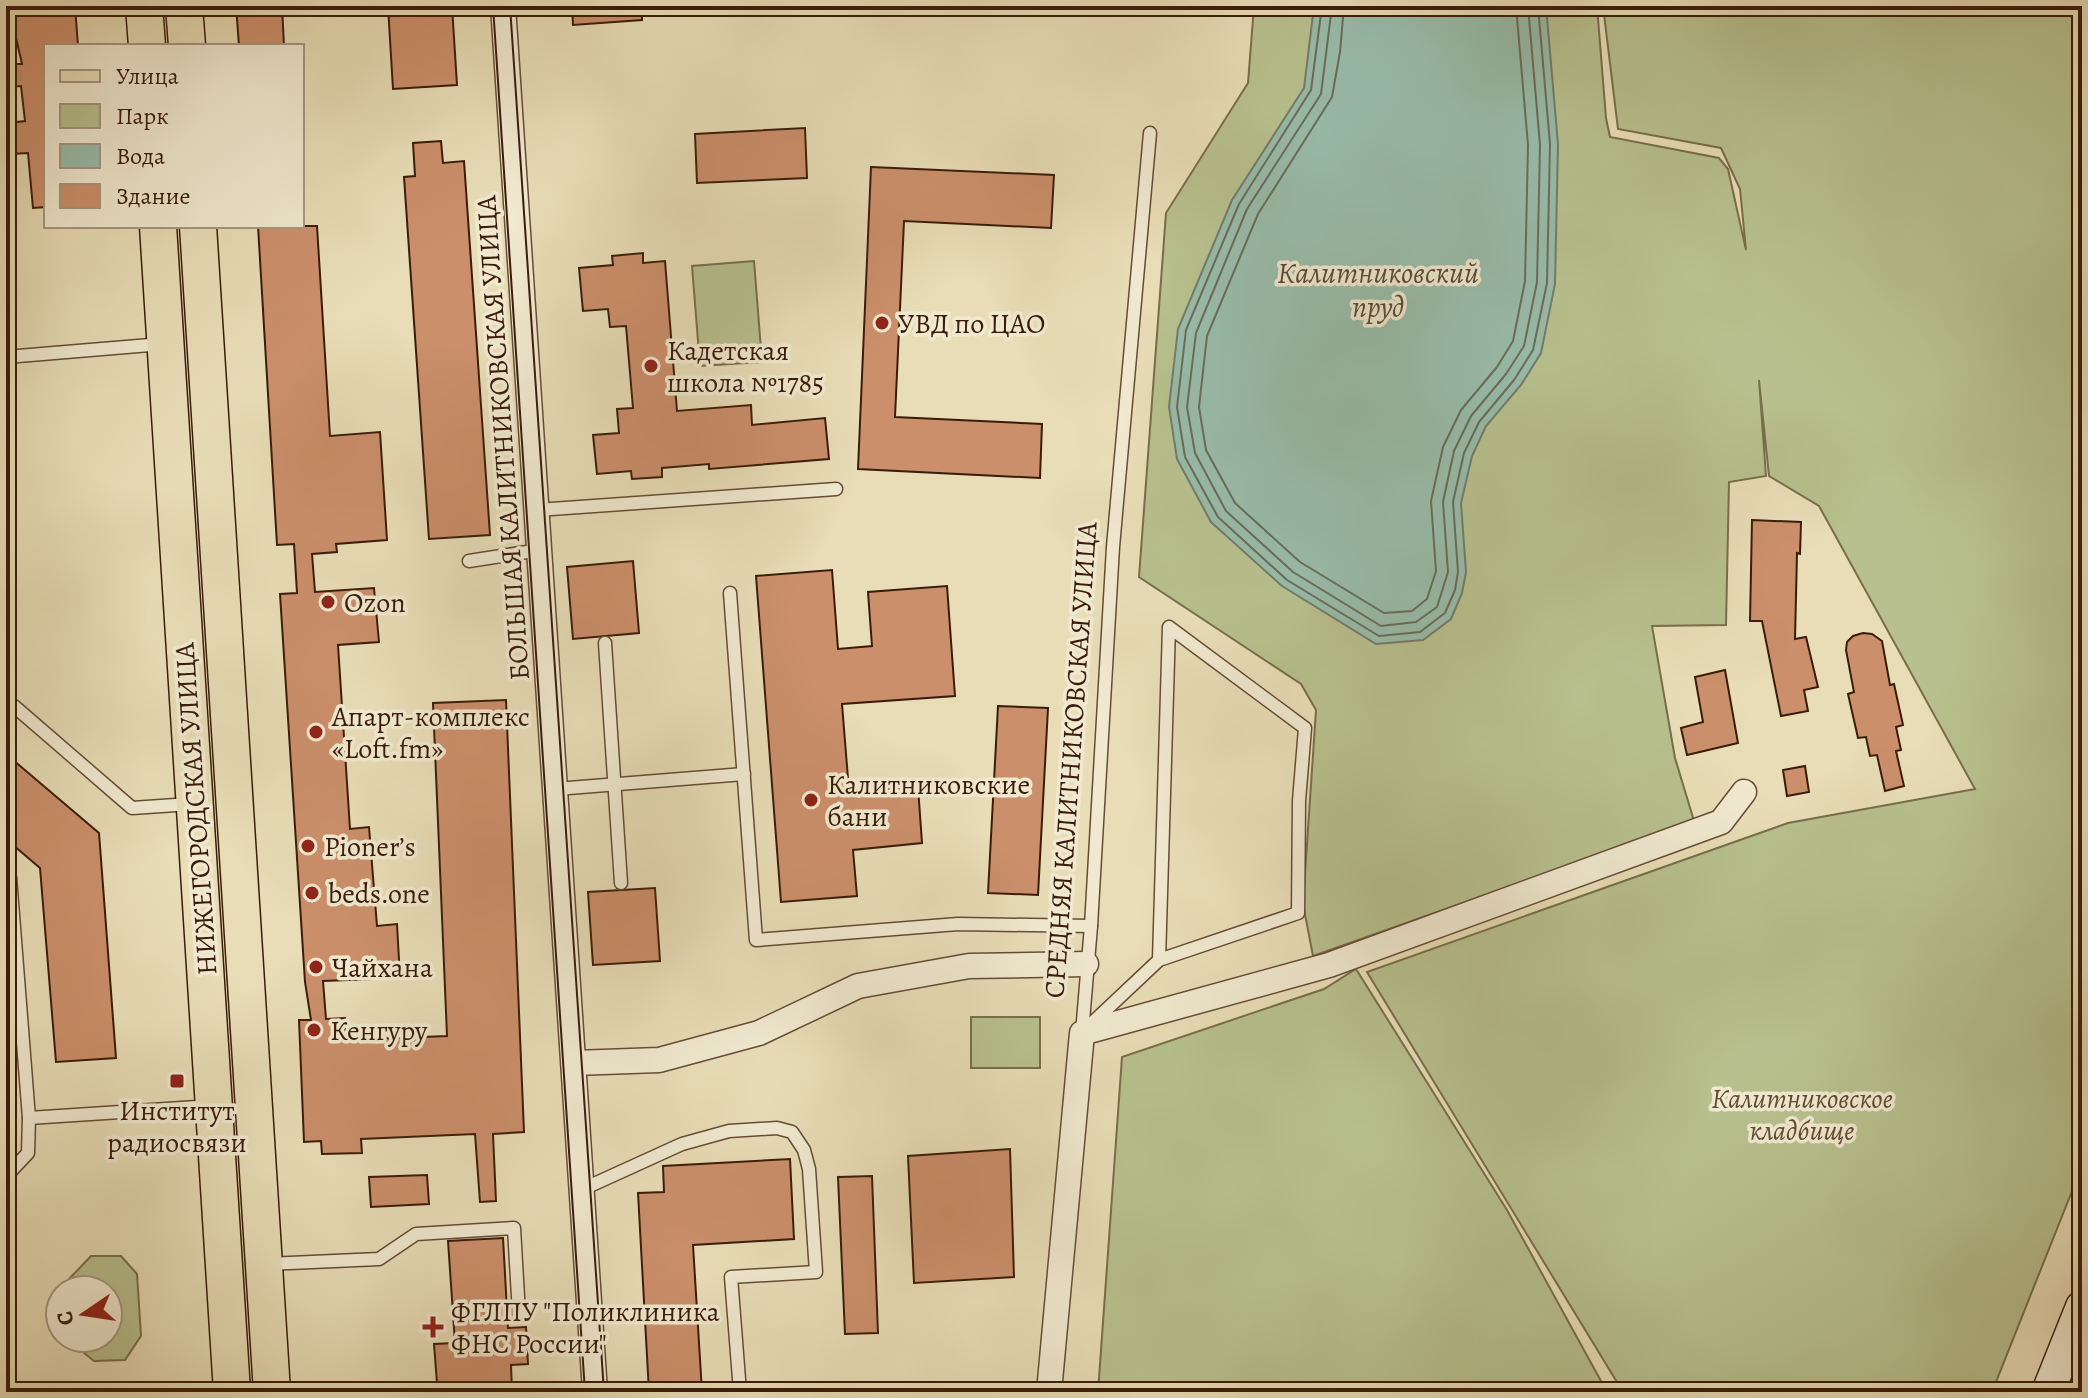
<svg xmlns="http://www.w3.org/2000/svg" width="2088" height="1398" viewBox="0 0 2088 1398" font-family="Alegreya,serif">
	<rect width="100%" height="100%" fill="#e8ddb7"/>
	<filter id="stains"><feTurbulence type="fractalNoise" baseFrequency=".0025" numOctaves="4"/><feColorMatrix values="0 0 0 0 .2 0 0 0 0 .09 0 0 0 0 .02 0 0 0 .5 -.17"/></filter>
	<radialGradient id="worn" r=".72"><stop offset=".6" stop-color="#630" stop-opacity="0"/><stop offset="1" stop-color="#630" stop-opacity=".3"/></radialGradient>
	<!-- green -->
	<g fill="#b7c08e" stroke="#786e4c" stroke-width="2">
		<polygon points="1254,6 1597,6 1606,118 1610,137 1719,158 1728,169 1746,250 1740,189 1721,148 1618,129 1603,6 2082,6 2082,1166 1992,1392 1623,1392 1367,972 1788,823 1975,789 1819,506 1769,476 1759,380 1766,476 1729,482 1726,625 1652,626 1675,758 1694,821 1313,956 1303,904 1316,710 1301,684 1139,577 1166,213 1248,83"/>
		<polygon points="754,261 762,362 700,366 692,266"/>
		<polygon points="1356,969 1507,1210 1607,1392 1098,1392 1122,1057 1324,989"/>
		<rect x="971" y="1017" width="69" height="51"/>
		<polygon points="91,1256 121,1256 137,1274 141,1336 125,1360 94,1361 73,1344 72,1338 108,1338 108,1290 69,1290 69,1279"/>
	</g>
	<!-- water -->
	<polygon fill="#98bcaa" stroke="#727c6a" stroke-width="2" points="1314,6 1546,6 1558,144 1555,284 1541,353 1521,385 1486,426 1472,456 1461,503 1466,572 1462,593 1451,619 1423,640 1376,644 1282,586 1211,522 1177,459 1169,407 1178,329 1232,200 1304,88"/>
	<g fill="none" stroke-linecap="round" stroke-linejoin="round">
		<!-- shore -->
		<g stroke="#696c5a" stroke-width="2">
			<polyline points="1322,6 1311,90 1239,204 1186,330 1177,407 1185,457 1218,517 1287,580 1379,636 1420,632 1445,613 1455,590 1458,572 1453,502 1464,453 1479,422 1514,380 1533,350 1547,283 1550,144 1538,6"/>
			<polyline points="1332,6 1321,94 1247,209 1196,333 1187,407 1195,453 1226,511 1293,572 1381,626 1416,622 1437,607 1448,572 1443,502 1454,451 1471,416 1506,374 1524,346 1537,282 1540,145 1528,6"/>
			<polyline points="1344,6 1340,52 1332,97 1258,214 1207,336 1199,407 1206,450 1235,503 1300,562 1384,613 1412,611 1427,599 1436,571 1431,501 1443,447 1461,410 1497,367 1513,341 1525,281 1528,145 1516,6"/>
		</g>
	</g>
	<!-- building -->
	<g fill="#cb8f6b" stroke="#3a1c0a" stroke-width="2">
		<polygon points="6,6 75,6 78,46 46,46 46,207 33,208 28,153 11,154 8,123 25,121 21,86 9,87 6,64 22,64 16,38 6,22"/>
		<polygon points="236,6 282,6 284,46 239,46"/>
		<polygon points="388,6 452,6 457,85 393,89"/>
		<polygon points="572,6 642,6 642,20 573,25"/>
		<polygon points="805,128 807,178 697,183 695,134"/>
		<polygon points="441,141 443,163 464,161 490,535 429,539 404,177 415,176 413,143"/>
		<polygon points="871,167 1054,175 1051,228 904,221 895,417 1042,424 1040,478 858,469"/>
		<polygon points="258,226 317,226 330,436 380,432 387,540 336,544 337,552 312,554 315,592 374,588 379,642 338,645 350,829 369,827 377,926 397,924 400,978 323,981 326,1019 345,1018 345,1040 447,1036 433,703 506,700 524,1132 493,1134 496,1201 480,1202 475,1134 361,1139 362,1153 322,1154 321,1141 304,1142 299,1020 311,1020 305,982 280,594 297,593 294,544 277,545"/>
		<polygon points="643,253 643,263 665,261 677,411 751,405 752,425 825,418 829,459 709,469 709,464 662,468 662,477 632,479 631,471 597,474 593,435 619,433 617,409 633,408 626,326 610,327 608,309 583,311 579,268 613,265 612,256"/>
		<polygon points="1752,520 1801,522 1800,554 1797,553 1795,639 1806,637 1818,687 1804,690 1808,711 1781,716 1762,621 1750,621"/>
		<polygon points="633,561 639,633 573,639 567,567"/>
		<polygon points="832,570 838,649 872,646 868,592 947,586 955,696 842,704 849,791 918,787 922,843 853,850 857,896 781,902 756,576"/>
		<polygon points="1863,633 1872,634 1882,641 1890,685 1894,684 1903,725 1896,727 1901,750 1896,751 1904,786 1885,791 1877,755 1870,756 1866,737 1858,738 1848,694 1854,692 1846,650 1847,642 1853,636"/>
		<polygon points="1725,670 1738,743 1687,755 1681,728 1703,722 1695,677"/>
		<polygon points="998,706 1048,708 1038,895 988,893"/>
		<polygon points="6,754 99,833 116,1058 56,1062 40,868 6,839"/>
		<polygon points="1805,766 1809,792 1787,796 1783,770"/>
		<polygon points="655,888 660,961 593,965 588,892"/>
		<polygon points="1010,1149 1014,1277 914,1283 908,1156"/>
		<polygon points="790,1159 794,1239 693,1245 702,1392 649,1392 638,1193 664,1192 663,1166"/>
		<polygon points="427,1175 429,1204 371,1207 369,1177"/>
		<polygon points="872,1176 878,1333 845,1334 838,1177"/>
		<polygon points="503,1238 508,1328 526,1327 528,1364 511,1365 512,1392 458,1392 457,1382 437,1383 434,1344 455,1343 448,1241"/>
	</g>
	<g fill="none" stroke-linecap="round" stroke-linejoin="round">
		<!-- lane casing -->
		<g stroke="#664c35" stroke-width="15">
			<g id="lane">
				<polyline points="6,357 162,344"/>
				<polyline points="537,510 836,489"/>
				<polyline points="469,561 540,550"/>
				<polyline points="730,593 756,940 958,924 1091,926"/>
				<polyline points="605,643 621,883"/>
				<polyline points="6,707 14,706 132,808 190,804"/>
				<polyline points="556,789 744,774"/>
				<polyline points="6,874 10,877 29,1118"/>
				<polyline points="1090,1025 1159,960 1298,913 1299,801 1305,728 1169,627 1159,960"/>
				<polyline points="1082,1033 1091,926 1113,547 1150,133"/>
				<polyline points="6,1173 11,1171 28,1153 29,1118 212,1106"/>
				<polyline points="583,1189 682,1144 729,1131 777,1128 792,1132 804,1150 809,1169 816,1272 731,1277 740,1392"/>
				<polyline points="267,1264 379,1259 416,1234 514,1228 519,1314"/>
			</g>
		</g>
		<!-- street casing -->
		<g stroke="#664c35" stroke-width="27">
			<g id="street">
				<polyline points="503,6 595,1392"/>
				<polyline points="574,1063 659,1060 759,1033 858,986 969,966 1086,964"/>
				<polyline points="1049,1392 1082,1033 1329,965 1721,822 1744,792"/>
			</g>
		</g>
		<!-- secondary casing -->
		<g stroke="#3a1c0a" stroke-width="35">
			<polyline id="secondary" points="2048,1392 2082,1307"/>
		</g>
		<!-- primary casing -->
		<g stroke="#3a1c0a" stroke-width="39">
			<g id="primary">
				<polyline points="144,6 147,46"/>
				<polyline points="184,6 187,46"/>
				<polyline points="158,226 232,1392"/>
				<polyline points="198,226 272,1392"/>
			</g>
		</g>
		<!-- lane -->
		<use href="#lane" stroke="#f0e9d0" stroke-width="12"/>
		<!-- street -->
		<use href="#street" stroke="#f0e9d0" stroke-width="24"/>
		<!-- secondary -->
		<use href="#secondary" stroke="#f0e9d0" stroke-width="32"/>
		<!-- primary -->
		<use href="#primary" stroke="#e8ddb7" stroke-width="36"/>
		<!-- tram -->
		<g stroke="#3a1c0a" stroke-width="2">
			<polyline points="493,6 585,1392"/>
			<polyline points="510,6 604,1392"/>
		</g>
	</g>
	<!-- markers -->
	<g fill="#8f2418" stroke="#f0e9d0" stroke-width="3">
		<circle cx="882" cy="323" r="8"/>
		<circle cx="651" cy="366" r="8"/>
		<circle cx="328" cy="602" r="8"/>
		<circle cx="316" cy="732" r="8"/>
		<circle cx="811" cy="800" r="8"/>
		<circle cx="308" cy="846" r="8"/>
		<circle cx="312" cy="893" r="8"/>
		<circle cx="316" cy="967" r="8"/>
		<circle cx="314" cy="1030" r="8"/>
		<rect x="169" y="1073" width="16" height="16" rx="4"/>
		<path d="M429 1315h8v8h8v8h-8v8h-8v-8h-8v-8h8z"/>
	</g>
	<g text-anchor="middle" stroke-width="7" stroke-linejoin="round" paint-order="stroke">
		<!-- poi labels -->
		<g font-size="28" fill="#3a1c0a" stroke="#f0e9d0" text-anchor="start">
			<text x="898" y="333">УВД по ЦАО</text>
			<text x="667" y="360">Кадетская<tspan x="667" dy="32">школа №1785</tspan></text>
			<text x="344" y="612">Ozon</text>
			<text x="332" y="726">Апарт-комплекс<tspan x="332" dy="32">«Loft.fm»</tspan></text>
			<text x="827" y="794">Калитниковские<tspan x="827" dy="32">бани</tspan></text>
			<text x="324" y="856">Pioner’s</text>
			<text x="328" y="903">beds.one</text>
			<text x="332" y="977">Чайхана</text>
			<text x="330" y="1040">Кенгуру</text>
			<text x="177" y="1120" text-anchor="middle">Институт<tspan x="177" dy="32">радиосвязи</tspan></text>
			<text x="451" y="1321">ФГЛПУ "Поликлиника<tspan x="451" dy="32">ФНС России"</tspan></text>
		</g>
		<!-- street labels -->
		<g font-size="28" fill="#3a1c0a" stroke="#f0e9d0">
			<text transform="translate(502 438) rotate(-94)" y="10">БОЛЬШАЯ КАЛИТНИКОВСКАЯ УЛИЦА</text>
			<text transform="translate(1070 760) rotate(-86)" y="10">СРЕДНЯЯ КАЛИТНИКОВСКАЯ УЛИЦА</text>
			<text transform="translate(195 809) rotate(-94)" y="10">НИЖЕГОРОДСКАЯ УЛИЦА</text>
		</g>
		<!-- park labels -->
		<g font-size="28" font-style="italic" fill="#604d32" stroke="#f0e9d0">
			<text x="1802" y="1108">Калитниковское<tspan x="1802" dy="32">кладбище</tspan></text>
		</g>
		<!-- water labels -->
		<g font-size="30" font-style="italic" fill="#564c3a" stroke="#f0e9d0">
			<text x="1378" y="283">Калитниковский<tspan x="1378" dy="34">пруд</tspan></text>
		</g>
	</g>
	<!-- margin -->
	<rect width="2088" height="1398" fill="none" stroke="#e8ddb7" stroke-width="32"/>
	<rect x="8" y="8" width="2072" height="1382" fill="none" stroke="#3a1c0a" stroke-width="4"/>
	<rect x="16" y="16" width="2056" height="1366" fill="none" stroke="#3a1c0a" stroke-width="2"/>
	<!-- legend -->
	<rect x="44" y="44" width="260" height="184" fill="#f0e9d0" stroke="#a79781" stroke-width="2"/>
	<rect x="60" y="70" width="40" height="12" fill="#e8ddb7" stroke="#a79781" stroke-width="2"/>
	<text x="116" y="84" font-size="24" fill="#3a1c0a">Улица</text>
	<rect x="60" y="104" width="40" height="24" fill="#b7c08e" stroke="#a79781" stroke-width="2"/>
	<text x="116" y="124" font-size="24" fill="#3a1c0a">Парк</text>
	<rect x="60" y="144" width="40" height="24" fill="#98bcaa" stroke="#a79781" stroke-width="2"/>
	<text x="116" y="164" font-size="24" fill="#3a1c0a">Вода</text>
	<rect x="60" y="184" width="40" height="24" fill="#cb8f6b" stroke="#a79781" stroke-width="2"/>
	<text x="116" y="204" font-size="24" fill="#3a1c0a">Здание</text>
	<!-- north arrow -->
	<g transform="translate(84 1314) rotate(257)"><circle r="38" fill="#f0e9d0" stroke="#a79781" stroke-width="2"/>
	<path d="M0-6L14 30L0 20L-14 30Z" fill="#8f2418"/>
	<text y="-12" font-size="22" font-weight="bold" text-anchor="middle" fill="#3a1c0a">С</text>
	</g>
	<rect width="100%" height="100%" filter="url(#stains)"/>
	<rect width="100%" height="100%" fill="url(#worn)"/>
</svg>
